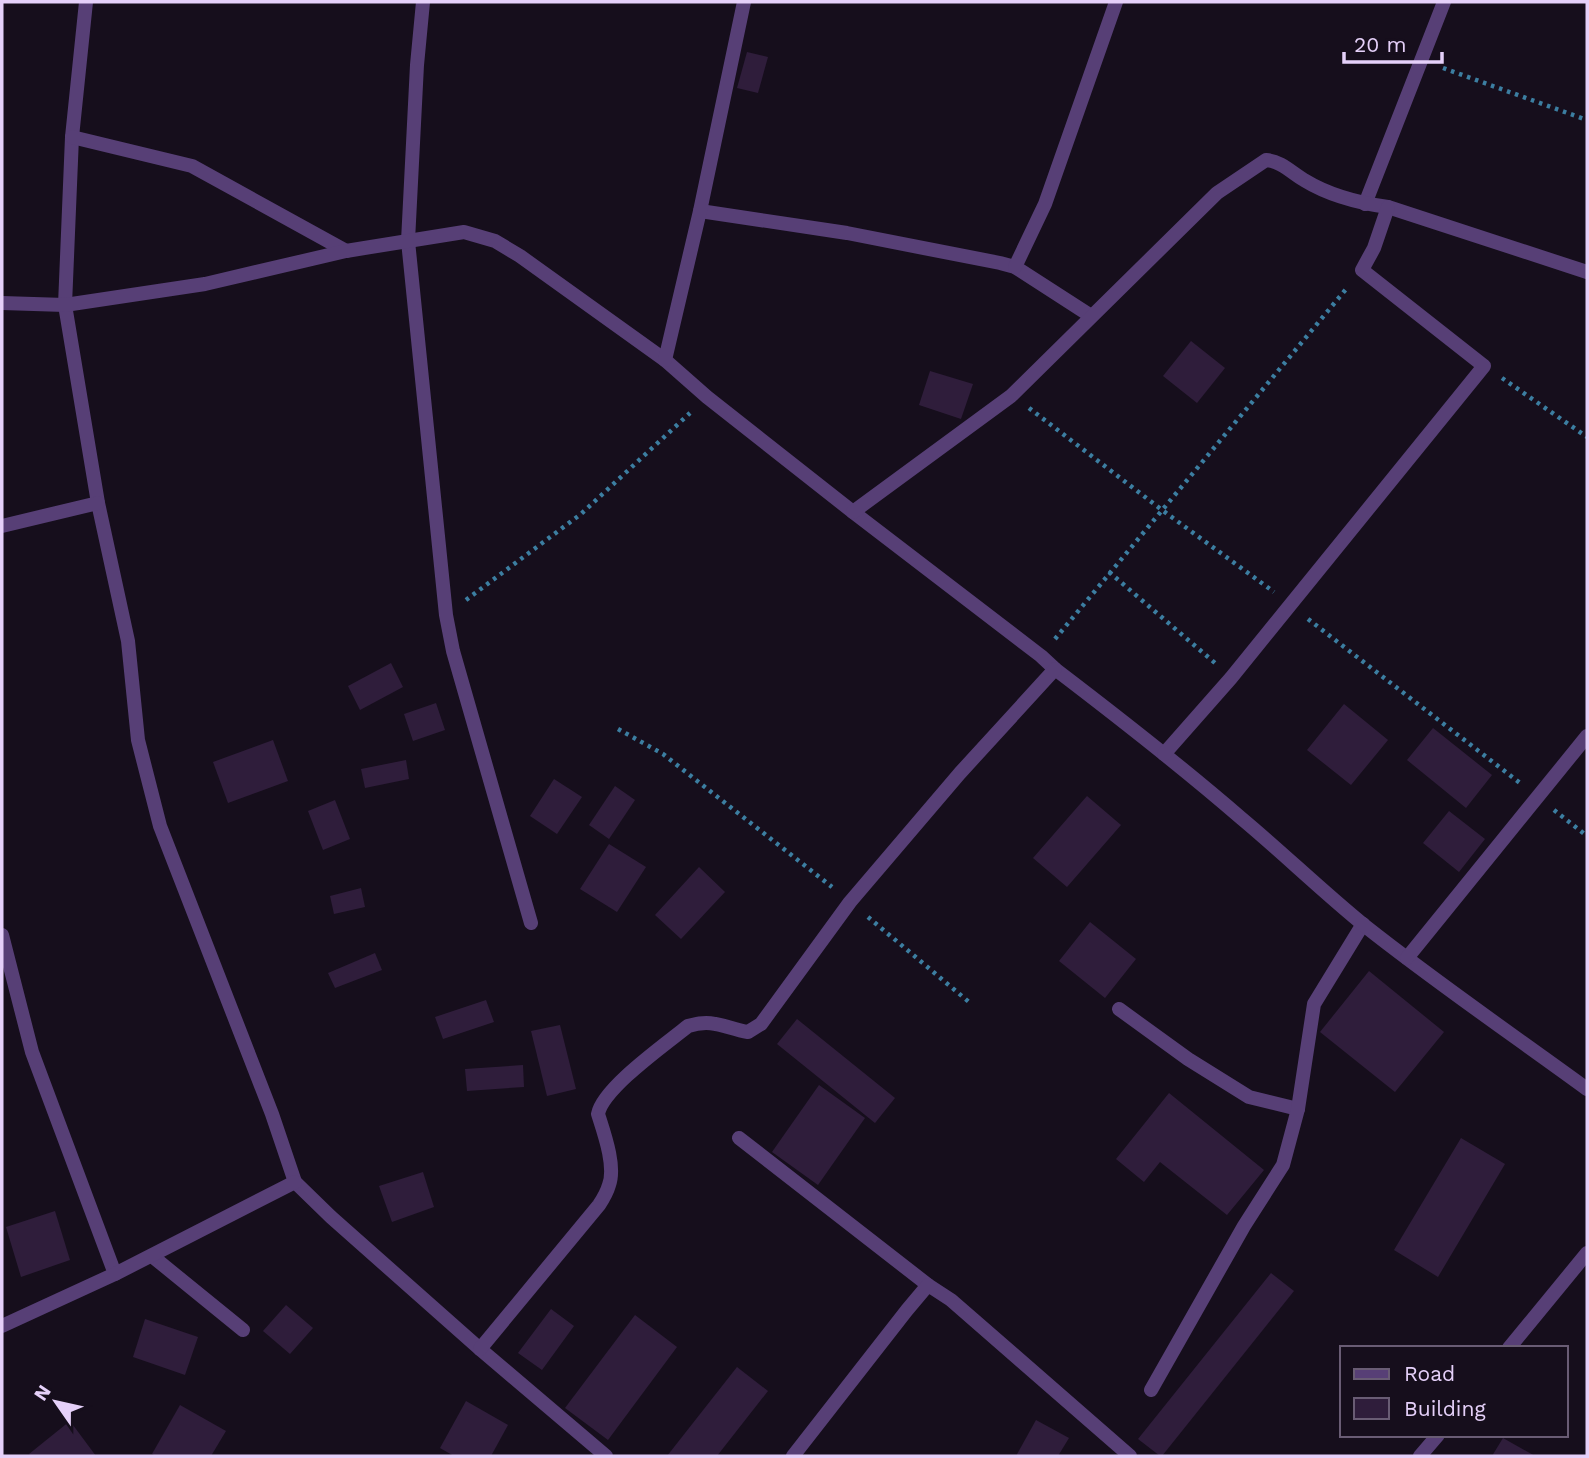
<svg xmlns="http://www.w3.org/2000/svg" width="1589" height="1458" viewBox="0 0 1589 1458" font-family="'Work Sans',sans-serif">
	<rect width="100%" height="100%" fill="#160e1c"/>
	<!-- building -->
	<g fill="#2f1d3b">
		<polygon points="747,52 768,57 758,93 737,88"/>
		<polygon points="1191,341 1225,368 1197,403 1163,376"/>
		<polygon points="930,371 973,384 961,419 919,405"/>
		<polygon points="391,663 403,687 360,710 348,686"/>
		<polygon points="436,703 445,730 413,741 404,714"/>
		<polygon points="1344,704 1388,740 1351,785 1307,750"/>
		<polygon points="1433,728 1492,775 1466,808 1407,760"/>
		<polygon points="273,740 288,781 228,803 213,762"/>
		<polygon points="406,760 409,779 365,788 361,769"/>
		<polygon points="554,779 582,797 557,834 530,816"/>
		<polygon points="615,786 635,800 609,839 589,825"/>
		<polygon points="1087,796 1121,825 1067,887 1033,858"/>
		<polygon points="335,800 350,839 323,850 308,811"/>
		<polygon points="1449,811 1485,839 1459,872 1423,843"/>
		<polygon points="609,844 646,867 617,912 580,889"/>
		<polygon points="699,867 725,892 681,939 655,915"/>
		<polygon points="361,888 365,907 334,914 330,896"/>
		<polygon points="1090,922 1136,959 1105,998 1059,961"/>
		<polygon points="375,953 382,970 335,988 328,973"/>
		<polygon points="1369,971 1444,1032 1395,1092 1320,1032"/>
		<polygon points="486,1000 494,1022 443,1039 435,1017"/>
		<polygon points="797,1019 895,1098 875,1123 777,1044"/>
		<polygon points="560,1025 576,1089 547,1096 531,1031"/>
		<polygon points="523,1065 524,1087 467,1091 465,1069"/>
		<polygon points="819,1085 865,1118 818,1185 772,1152"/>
		<polygon points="1169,1093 1264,1170 1227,1215 1160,1162 1144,1182 1116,1159"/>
		<polygon points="1461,1138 1505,1164 1438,1277 1394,1250"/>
		<polygon points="423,1172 434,1207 392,1222 379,1186"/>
		<polygon points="55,1211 70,1260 21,1277 6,1227"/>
		<polygon points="1271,1273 1294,1291 1162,1456 1160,1456 1138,1439"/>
		<polygon points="286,1305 313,1328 290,1354 263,1331"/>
		<polygon points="551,1309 574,1326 542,1370 518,1353"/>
		<polygon points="635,1315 677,1347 608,1440 565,1408"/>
		<polygon points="145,1319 198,1337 185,1375 133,1357"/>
		<polygon points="737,1367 768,1391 717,1456 667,1456"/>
		<polygon points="466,1401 508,1425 491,1456 454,1456 440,1448"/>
		<polygon points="180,1405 226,1431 211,1456 156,1456 152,1454"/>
		<polygon points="1036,1420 1069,1438 1058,1456 1016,1456"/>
		<polygon points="70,1421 96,1456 31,1456 29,1454"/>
		<polygon points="1503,1438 1535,1456 1492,1456"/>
	</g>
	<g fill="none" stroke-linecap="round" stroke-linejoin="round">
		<!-- path -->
		<g stroke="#3c7ea1" stroke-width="4.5" stroke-dasharray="3.5 5" stroke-linecap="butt">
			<polyline points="1443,68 1587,120"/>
			<polyline points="1502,378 1587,437"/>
			<polyline points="1029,408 1162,510 1274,592"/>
			<polyline points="1109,572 1215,663"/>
			<polyline points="466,600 581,514 690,413"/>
			<polyline points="1308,619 1520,783"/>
			<polyline points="1055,639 1347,288"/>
			<polyline points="618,729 663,754 832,887"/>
			<polyline points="1554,810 1587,836"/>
			<polyline points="868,917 969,1002"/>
		</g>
		<!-- service -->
		<g stroke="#573f76" stroke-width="14">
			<polyline points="1119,1009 1188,1059 1249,1097 1298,1109"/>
			<polyline points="1151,1390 1244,1226 1283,1165 1298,1109 1314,1004 1363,924"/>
		</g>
		<!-- minor -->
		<g stroke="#573f76" stroke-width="14">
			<polyline points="86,2 72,137 65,305 98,503 128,641 138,740 160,826 272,1114 295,1182 331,1217 480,1349 606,1456"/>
			<polyline points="423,2 417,65 408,241 446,615 453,651 531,923"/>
			<polyline points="72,137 192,166 346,251"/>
			<polyline points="1365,204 1444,2"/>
			<polyline points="700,211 847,233 1000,263 1015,267 1091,316"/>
			<polyline points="1015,267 1045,204 1116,2"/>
			<path d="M2,303L65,305L205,284L346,251L464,232L495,241L520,256L665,360L707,397L853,512L1041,656L1055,669C1118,717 1181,766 1241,818C1283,853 1322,891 1365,926C1437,983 1513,1035 1587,1089"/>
			<polyline points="665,360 700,211 744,2"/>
			<path d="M853,512L1011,396L1217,193L1266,160C1281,161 1292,173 1304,180C1330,196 1358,203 1388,207L1587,272"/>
			<polyline points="2,526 98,503"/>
			<polyline points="1164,754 1231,678 1484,366 1362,270 1374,248 1388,207"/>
			<polyline points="2,935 32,1052 115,1274"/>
			<polyline points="1407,958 1587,736"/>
			<polyline points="739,1138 928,1285"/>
			<polyline points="152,1256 243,1330"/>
			<polyline points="2,1326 115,1274 295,1182"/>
			<polyline points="1509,1348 1587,1253"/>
			<path d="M480,1349L599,1205C603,1199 607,1192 609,1185C616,1166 604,1133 598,1114C603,1088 666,1044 688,1026C713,1018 725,1028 748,1032L761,1024L850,902L960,773L1055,669"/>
			<polyline points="793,1456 907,1310 928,1285 951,1300 1130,1456"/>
			<polyline points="1420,1456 1438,1435"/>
		</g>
	</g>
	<!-- border -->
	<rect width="1589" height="1458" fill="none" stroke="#e5d0f9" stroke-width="7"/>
	<!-- legend -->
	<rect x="1340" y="1346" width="228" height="91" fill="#160e1c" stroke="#695c74" stroke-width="2"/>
	<rect x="1354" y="1369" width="35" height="10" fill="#573f76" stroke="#695c74" stroke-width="2"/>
	<text x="1404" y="1381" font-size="21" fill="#e5d0f9">Road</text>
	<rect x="1354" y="1398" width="35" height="21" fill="#2f1d3b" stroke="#695c74" stroke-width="2"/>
	<text x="1404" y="1416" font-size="21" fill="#e5d0f9">Building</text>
	<!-- north arrow -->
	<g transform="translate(56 1402) rotate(304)" stroke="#160e1c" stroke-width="5" paint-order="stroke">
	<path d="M0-5L12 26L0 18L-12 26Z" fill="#e5d0f9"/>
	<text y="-10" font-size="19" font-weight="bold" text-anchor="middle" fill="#e5d0f9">N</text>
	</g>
	<!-- scale -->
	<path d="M1344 52v10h98v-10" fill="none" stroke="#e5d0f9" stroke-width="3.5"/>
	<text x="1354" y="52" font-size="21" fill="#e5d0f9" stroke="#160e1c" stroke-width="5" paint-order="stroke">20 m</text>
</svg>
